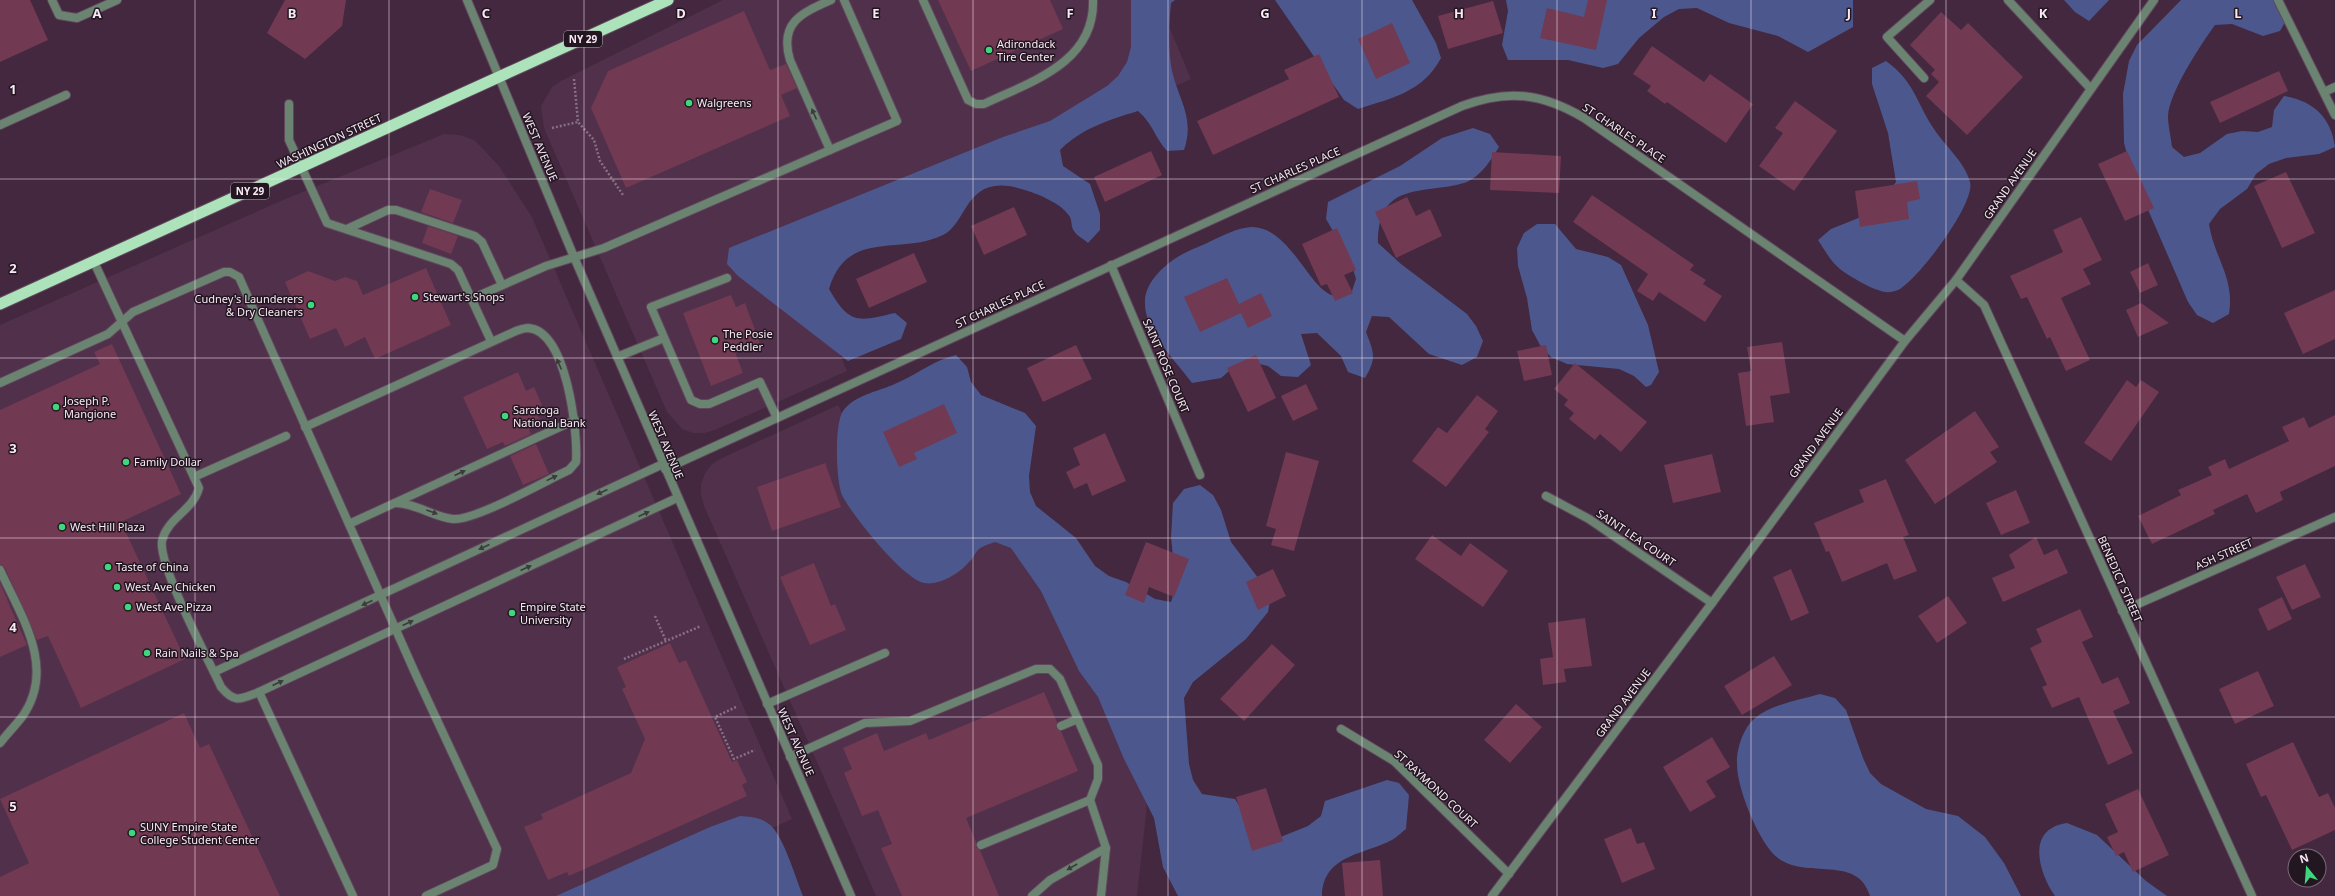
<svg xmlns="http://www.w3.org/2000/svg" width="2335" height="896" viewBox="0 0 2335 896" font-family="'Noto Sans',sans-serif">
	<rect width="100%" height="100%" fill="#43283f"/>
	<!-- built -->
	<g fill="#50304b">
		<polygon points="723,0 1158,0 1191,79 797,257 847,371 715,430 704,433 693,433 682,429 667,412 544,128 541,106 552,87 561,81"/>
		<polygon points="444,134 460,135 474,140 484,150 499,166 532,217 792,819 623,896 0,896 0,325 283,200"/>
		<polygon points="838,405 884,505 996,454 1147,805 1137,896 876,896 704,506 701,495 701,484 705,473 712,464 722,458"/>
	</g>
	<!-- forest -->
	<g fill="#4c588d">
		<path d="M1131,0H1175L1171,3C1169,24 1168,50 1172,71C1179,101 1195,118 1184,150L1167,151C1154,136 1153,124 1138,111C1109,120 1082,128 1060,150L1063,166L1090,184L1100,214V230L1088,243C1084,239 1077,236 1074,231C1071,227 1072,221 1070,217C1061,201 1026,189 1009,186C965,180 967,223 943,235C900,256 847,228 829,289C850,326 859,321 895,313L907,323L901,339L848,361L738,276L727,264L729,248L1003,137L1050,121L1107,86L1118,76L1127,62L1131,47Z"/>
		<path d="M1275,0H1412L1436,43L1441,58C1423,92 1392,98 1358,109L1344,100Z"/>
		<polygon points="1506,0 1853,0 1853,27 1808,52 1778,36 1729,23 1697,8 1679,9 1664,17 1639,38 1618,64 1603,68 1568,60 1508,60 1502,45 1508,11"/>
		<polygon points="2064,0 2109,0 2089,21 2075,12"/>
		<path d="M2181,0H2282L2288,17L2280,31L2263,36L2232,24L2215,25C2201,44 2169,93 2168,116C2168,126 2171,137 2172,147L2184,157L2200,153L2227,134L2242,131L2258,132L2272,127L2274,110L2284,96C2313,101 2331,117 2335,147L2319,154L2286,158L2269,164L2256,174L2247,189L2220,209L2209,224C2214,258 2235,277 2229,314L2213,323L2197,315L2188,302L2133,175L2124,143L2123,94L2129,61L2137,45Z"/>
		<path d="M1886,61C1915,82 1916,102 1934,129C1945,146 1965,162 1970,182C1976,203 1917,281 1898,290C1895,291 1889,293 1886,292C1874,291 1849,276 1840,269C1831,262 1824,249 1818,240L1831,229L1861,217L1875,209L1896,182L1888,133L1872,84V68Z"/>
		<path d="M1473,128L1490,134L1499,147C1491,160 1480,178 1464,183C1423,195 1378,180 1378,243L1401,264L1467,314L1476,326L1483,341L1477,357L1462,365L1429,354L1389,317L1372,316L1366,332C1374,353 1377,358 1365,378L1348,372L1341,356L1317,333L1301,334L1311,365L1298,377L1281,376L1268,366L1251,362L1235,366L1221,378L1192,383C1176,361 1143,329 1145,301C1145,284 1162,267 1176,258C1186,251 1200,247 1211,241C1224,235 1237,228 1251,227C1291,226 1310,294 1336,296C1340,296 1346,294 1351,294L1356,279L1351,262L1326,219L1328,202L1400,166L1442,138Z"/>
		<polygon points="1537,224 1555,224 1576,249 1608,257 1621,265 1648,325 1659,372 1651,385 1646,387 1634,376 1619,369 1567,364 1551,357 1540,345 1532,330 1527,298 1518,266 1517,248 1524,233"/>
		<path d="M956,355L967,367L971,382L981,395L1025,413L1036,426L1029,476L1030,492L1036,506L1076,538L1095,566L1109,576L1126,582L1155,599L1171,602L1176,586L1171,537L1173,503L1184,489L1200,485L1213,495L1221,510L1231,542L1271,595L1268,612L1246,639L1193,682L1184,698L1189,764L1193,780L1202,794L1235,799L1244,814L1278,838L1308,826L1321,816L1325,801L1387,780L1399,783L1409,795L1406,829C1402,832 1397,837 1392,840C1363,855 1323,855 1322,896H1178L1163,867L1154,818L1124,759L1098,697L1079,671L1041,591L1011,548L995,542C990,544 982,546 978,550C975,553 973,559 969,562C960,573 939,586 924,583C903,579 851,514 842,495C836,481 834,424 843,411C855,394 882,391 899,382C919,373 935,360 956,355Z"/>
		<path d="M1820,694L1835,698L1846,710L1863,758L1870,773L1881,784L1926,809L1958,816L1985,837L2004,863L2021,896H1870C1858,854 1806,880 1778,858C1759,844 1737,788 1737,765C1736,750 1743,728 1755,718C1772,704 1800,700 1820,694Z"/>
		<path d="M740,816C750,817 760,817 769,824C783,834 796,879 803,896H556L710,827Z"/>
		<path d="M2067,823L2097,835L2146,881L2167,896H2055C2043,880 2028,841 2052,828C2056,825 2062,824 2067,823Z"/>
	</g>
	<!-- building -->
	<g fill="#713952">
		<polygon points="0,0 30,0 48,40 0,62"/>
		<polygon points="285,0 346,0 342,26 305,59 267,33"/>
		<polygon points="938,0 1050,0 1063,29 971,71"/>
		<polygon points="1588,0 1607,0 1596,50 1540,38 1547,8 1584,17"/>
		<polygon points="1493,1 1503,33 1448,49 1438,16"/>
		<polygon points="744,11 770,70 786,64 797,88 781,95 790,116 626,188 591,108 608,71"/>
		<polygon points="1941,12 1961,30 1968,23 2023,77 1967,135 1926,96 1939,82 1931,74 1935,70 1910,45"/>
		<polygon points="1392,23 1410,63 1376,79 1358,39"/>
		<polygon points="1652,46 1704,82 1710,74 1753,104 1726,143 1667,102 1665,104 1647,91 1651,86 1633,74"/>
		<polygon points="1319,54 1339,97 1213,155 1197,121 1289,79 1284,70"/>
		<polygon points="2279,71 2288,91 2220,123 2210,102"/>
		<polygon points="1795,101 1837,131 1794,191 1759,166 1783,133 1775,128"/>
		<polygon points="1151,151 1162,175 1105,202 1094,177"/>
		<polygon points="2127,151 2154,208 2125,221 2098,164"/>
		<polygon points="1492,152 1561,156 1559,193 1490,190"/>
		<polygon points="2286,172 2315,233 2282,248 2254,186"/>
		<polygon points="1917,181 1920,199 1907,202 1909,219 1860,227 1855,191"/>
		<polygon points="430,189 462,200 453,223 421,212"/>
		<polygon points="1592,195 1694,265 1690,270 1706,280 1703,284 1722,296 1705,322 1659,292 1653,301 1637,291 1648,274 1573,222"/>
		<polygon points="1407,197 1416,216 1430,209 1442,236 1396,258 1375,212"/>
		<polygon points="1014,207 1027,235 984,255 971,226"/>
		<polygon points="2081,217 2102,260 2083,269 2091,284 2061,298 2090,360 2066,371 2050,337 2047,339 2027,297 2021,299 2010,276 2063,252 2053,230"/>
		<polygon points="428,226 458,236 451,254 422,243"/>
		<polygon points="1337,228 1356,270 1344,275 1353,293 1335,301 1327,284 1321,286 1302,244"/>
		<polygon points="914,253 927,282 869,308 856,279"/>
		<polygon points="2148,263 2158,285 2140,293 2130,272"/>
		<polygon points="426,268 451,325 375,359 365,337 345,347 336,328 310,339 285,282 308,271 335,281 345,277 357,281 363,295"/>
		<polygon points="1227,278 1239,304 1261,293 1272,316 1248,328 1241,313 1200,332 1184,297"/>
		<polygon points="2335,290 2335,339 2303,354 2284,313"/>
		<polygon points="731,295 736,307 745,303 760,343 735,352 743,373 711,386 683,313"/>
		<polygon points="2141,303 2169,323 2138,337 2126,310"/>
		<polygon points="1782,342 1790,393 1770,396 1774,422 1746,426 1738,373 1751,371 1747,347"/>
		<polygon points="112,344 181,494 121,522 185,659 81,708 48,636 37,640 5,568 0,565 0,410 100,364 94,352"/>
		<polygon points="1076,345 1092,379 1043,402 1027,368"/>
		<polygon points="1546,345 1552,375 1524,381 1517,351"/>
		<polygon points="1256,355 1276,398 1248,412 1227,368"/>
		<polygon points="1575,363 1647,422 1621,452 1600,434 1595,440 1569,419 1574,413 1564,405 1568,400 1554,389"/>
		<polygon points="518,372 526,391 534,387 542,405 535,409 542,424 529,430 531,434 505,446 503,442 487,449 463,397"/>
		<polygon points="2127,380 2136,387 2141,380 2159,392 2111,461 2084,443"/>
		<polygon points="1306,384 1318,409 1293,421 1281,396"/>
		<polygon points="1477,395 1498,411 1485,429 1489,432 1446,487 1412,461 1438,427 1447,433"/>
		<polygon points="944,404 957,433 914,453 917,459 899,467 883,432"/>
		<polygon points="1975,411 1999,447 1990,452 1997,462 1935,504 1905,460"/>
		<polygon points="2335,415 2335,466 2280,492 2283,500 2256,513 2247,494 2213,510 2215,514 2152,544 2138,516 2181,495 2178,490 2212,475 2208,467 2225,459 2229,469 2289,441 2282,427 2304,417 2309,428"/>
		<polygon points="1105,433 1126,481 1092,496 1087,483 1074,489 1066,472 1080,465 1073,448"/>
		<polygon points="536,444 549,474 523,485 510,456"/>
		<polygon points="1286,452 1319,461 1294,551 1271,545 1276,529 1266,526"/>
		<polygon points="1712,454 1721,492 1673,503 1664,465"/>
		<polygon points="825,463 841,507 772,531 757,487"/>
		<polygon points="1886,479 1909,535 1903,537 1917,571 1894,580 1887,563 1842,582 1829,551 1826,552 1814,523 1864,502 1859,490"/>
		<polygon points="2016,490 2030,523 2001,535 1986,503"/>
		<polygon points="1432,535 1461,556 1470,543 1508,571 1483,607 1415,559"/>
		<polygon points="2036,537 2044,555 2057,549 2068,573 2003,602 1992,578 2015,568 2009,555"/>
		<polygon points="1146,542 1189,559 1174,597 1149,587 1144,603 1125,595"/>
		<polygon points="814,563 831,606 835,604 846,630 810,645 780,577"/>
		<polygon points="2305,564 2321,597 2292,610 2276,577"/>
		<polygon points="1273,569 1286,596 1258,610 1246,582"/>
		<polygon points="1791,569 1809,613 1791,621 1773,577"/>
		<polygon points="0,583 27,645 0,657"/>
		<polygon points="1948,596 1967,623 1937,643 1918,616"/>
		<polygon points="2282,597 2292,619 2268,631 2258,609"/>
		<polygon points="2080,609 2093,637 2082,642 2102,684 2118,677 2130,703 2113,711 2133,753 2108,765 2079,697 2052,708 2042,687 2047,685 2030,648 2042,642 2036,629"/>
		<polygon points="1585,618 1592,666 1564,669 1566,682 1543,685 1540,659 1553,657 1548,623"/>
		<polygon points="670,643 679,663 686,660 732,762 737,760 747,782 742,785 747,796 569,876 567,872 548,880 524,827 543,819 541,814 631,773 645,739 622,689 626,687 617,667"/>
		<polygon points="1272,644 1295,665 1244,721 1220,699"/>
		<polygon points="1774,656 1792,685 1742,715 1724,686"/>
		<polygon points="2258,671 2274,706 2235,724 2219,689"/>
		<polygon points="1044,692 1057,722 1056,728 1061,731 1078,771 966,818 976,842 976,847 980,850 999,896 902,896 881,848 892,844 878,810 862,816 844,773 852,769 843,748 877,733 884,751 926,733 929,740"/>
		<polygon points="1516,704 1542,727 1510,763 1484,740"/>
		<polygon points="184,713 200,748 209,744 280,896 0,896 0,877 29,863 0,799"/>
		<polygon points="1712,737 1730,767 1706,781 1716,797 1690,812 1663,767"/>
		<polygon points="2293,742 2319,797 2328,793 2335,808 2335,830 2292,850 2266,795 2261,797 2246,764"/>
		<polygon points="1266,788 1283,841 1252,851 1236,797"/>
		<polygon points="2138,789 2169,855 2133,872 2124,852 2116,856 2107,837 2118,832 2105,804"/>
		<polygon points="1631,828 1637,844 1644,842 1655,869 1622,883 1604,839"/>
		<polygon points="1380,860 1383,896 1345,896 1342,863"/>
	</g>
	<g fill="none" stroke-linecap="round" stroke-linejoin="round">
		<!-- service casing -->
		<g stroke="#60475c" stroke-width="10">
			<g id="service">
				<polyline points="52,0 59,15 77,18 117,0"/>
				<path d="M923,0L968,100L976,104H984C1030,82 1095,63 1093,0"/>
				<polyline points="2008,0 2090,88"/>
				<polyline points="1924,78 1887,37 1930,0"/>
				<polyline points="289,104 289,140 327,223 451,264 458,270 491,341"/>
				<polyline points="0,125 66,95"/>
				<path d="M830,150L790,60C779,23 801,13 831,0"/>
				<polyline points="347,229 388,210 396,210 475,236 482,242 502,285"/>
				<path d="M94,262L199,488C193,511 167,518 162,541C158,565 209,661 221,687C235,704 241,699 259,692L677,498"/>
				<polyline points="727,278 651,307 691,400 700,404 709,404 760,382 777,418"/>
				<polyline points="471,299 546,266 604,248 897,121 844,0"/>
				<polyline points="617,357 664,338"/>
				<polyline points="0,383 108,334 133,312 224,272 230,272 239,277 416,675 497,849 493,865 426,896"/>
				<path d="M305,427L516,331C519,330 524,328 528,328C567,330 578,433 576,462L569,470C545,481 475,521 453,519C433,517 416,503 395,503"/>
				<polyline points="194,477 286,436"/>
				<polyline points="349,524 575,420"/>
				<path d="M0,570C21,616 57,668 22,717C15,726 7,734 0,743"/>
				<polyline points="214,672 663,464"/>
				<polyline points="259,692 353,896"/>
				<polyline points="767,704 885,653"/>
				<polyline points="1061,726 1078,719"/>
				<polyline points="790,757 865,723 910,721 1036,669 1050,669 1060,679 1098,765 1098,779 1090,800 1106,848 1101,896"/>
				<polyline points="981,845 1090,800"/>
				<polyline points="1032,896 1050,880 1106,848"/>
			</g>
		</g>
		<!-- minor casing -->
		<g stroke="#60475c" stroke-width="10">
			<g id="minor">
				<polyline points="2278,0 2335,115"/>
				<polyline points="2324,92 2335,87"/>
				<polyline points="1111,265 1200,475"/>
				<polyline points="1956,280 1984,305 2252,896"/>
				<path d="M665,469L1462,106C1508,89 1542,93 1584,118L1905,341"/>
				<polyline points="1546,496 1589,519 1712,603"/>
				<polyline points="2122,611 2335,517"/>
				<polyline points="1341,729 1394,761 1509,874"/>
			</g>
		</g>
		<!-- tertiary casing -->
		<g stroke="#60475c" stroke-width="10">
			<g id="tertiary">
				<polyline points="467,0 574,257 851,896"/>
				<polyline points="1492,896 1712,603 1905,341 1956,280 2154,0"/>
			</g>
		</g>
		<!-- trunk casing -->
		<g stroke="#60475c" stroke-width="13">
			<polyline id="trunk" points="0,304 668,0"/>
		</g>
		<!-- path -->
		<g stroke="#887084" stroke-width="2.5" stroke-dasharray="2 2" stroke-linecap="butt">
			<polyline points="574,79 578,122 594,140 600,161 623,195"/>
			<polyline points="552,128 578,122"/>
			<polyline points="655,616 666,641"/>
			<polyline points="624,659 701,626"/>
			<polyline points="736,707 715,717 734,759 755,750"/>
		</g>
		<!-- service -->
		<use href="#service" stroke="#6b8371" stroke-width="8"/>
		<!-- minor -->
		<use href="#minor" stroke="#6b8371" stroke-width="8"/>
		<!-- tertiary -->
		<use href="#tertiary" stroke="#6b8371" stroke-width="8"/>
		<!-- trunk -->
		<use href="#trunk" stroke="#ace3ba" stroke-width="11"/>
	</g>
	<!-- one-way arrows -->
	<defs><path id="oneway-solid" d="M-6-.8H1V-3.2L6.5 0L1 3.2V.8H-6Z"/></defs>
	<g fill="#3c3c3c">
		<use href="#oneway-solid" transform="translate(814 114) rotate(-114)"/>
		<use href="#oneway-solid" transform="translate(559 364) rotate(-114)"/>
		<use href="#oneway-solid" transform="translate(460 473) rotate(-25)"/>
		<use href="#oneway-solid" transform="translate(552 478) rotate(-26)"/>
		<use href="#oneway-solid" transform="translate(602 492) rotate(155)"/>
		<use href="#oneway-solid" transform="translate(432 512) rotate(20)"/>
		<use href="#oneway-solid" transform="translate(644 514) rotate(-24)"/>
		<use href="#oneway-solid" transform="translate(484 547) rotate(155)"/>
		<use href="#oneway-solid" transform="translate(526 568) rotate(-25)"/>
		<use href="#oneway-solid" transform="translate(367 603) rotate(155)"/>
		<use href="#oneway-solid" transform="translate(408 623) rotate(-25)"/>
		<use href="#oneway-solid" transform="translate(278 683) rotate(-25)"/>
		<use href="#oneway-solid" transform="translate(1072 867) rotate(150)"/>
	</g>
	<!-- grid -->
	<path fill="none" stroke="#fae8f6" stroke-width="1" stroke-opacity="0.55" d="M195,0V896M389,0V896M584,0V896M778,0V896M973,0V896M1168,0V896M1362,0V896M1557,0V896M1751,0V896M1946,0V896M2140,0V896M0,179H2335M0,358H2335M0,538H2335M0,717H2335"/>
	<!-- markers -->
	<g fill="#3ed77d" stroke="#221620" stroke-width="1.5">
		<circle cx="989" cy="50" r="4"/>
		<circle cx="689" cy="103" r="4"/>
		<circle cx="415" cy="297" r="4"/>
		<circle cx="311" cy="305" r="4"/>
		<circle cx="715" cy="340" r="4"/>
		<circle cx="56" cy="407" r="4"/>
		<circle cx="505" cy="416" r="4"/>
		<circle cx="126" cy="462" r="4"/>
		<circle cx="62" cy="527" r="4"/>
		<circle cx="108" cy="567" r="4"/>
		<circle cx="117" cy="587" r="4"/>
		<circle cx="128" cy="607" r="4"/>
		<circle cx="512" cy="613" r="4"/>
		<circle cx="147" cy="653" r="4"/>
		<circle cx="132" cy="833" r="4"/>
	</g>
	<g text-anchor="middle" stroke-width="3" stroke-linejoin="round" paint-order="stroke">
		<!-- shield labels -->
		<g fill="#221620" stroke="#b9a9b6" stroke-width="1">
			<rect x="564" y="31" width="38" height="16" rx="3"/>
			<rect x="231" y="183" width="38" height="16" rx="3"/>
		</g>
		<g font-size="10" font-weight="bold" fill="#fae8f6">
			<text x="583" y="43">NY 29</text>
			<text x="250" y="195">NY 29</text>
		</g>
		<!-- poi labels -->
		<g font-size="11" fill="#fae8f6" stroke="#221620" text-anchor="start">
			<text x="997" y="48">Adirondack<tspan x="997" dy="13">Tire Center</tspan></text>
			<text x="697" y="107">Walgreens</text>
			<text x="423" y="301">Stewart's Shops</text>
			<text x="303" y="303" text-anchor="end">Cudney's Launderers<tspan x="303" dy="13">&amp; Dry Cleaners</tspan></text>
			<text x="723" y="338">The Posie<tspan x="723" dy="13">Peddler</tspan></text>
			<text x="64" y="405">Joseph P.<tspan x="64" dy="13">Mangione</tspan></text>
			<text x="513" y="414">Saratoga<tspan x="513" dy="13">National Bank</tspan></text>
			<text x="134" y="466">Family Dollar</text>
			<text x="70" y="531">West Hill Plaza</text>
			<text x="116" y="571">Taste of China</text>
			<text x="125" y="591">West Ave Chicken</text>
			<text x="136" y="611">West Ave Pizza</text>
			<text x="520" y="611">Empire State<tspan x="520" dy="13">University</tspan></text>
			<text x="155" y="657">Rain Nails &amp; Spa</text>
			<text x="140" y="831">SUNY Empire State<tspan x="140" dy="13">College Student Center</tspan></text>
		</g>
		<!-- street labels -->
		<g font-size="11" fill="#fae8f6" stroke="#221620">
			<text transform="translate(1624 133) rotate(34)" y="4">ST CHARLES PLACE</text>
			<text transform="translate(329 141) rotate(-25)" y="4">WASHINGTON STREET</text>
			<text transform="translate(540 147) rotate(67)" y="4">WEST AVENUE</text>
			<text transform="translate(1295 170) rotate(-24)" y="4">ST CHARLES PLACE</text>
			<text transform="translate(2010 184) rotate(-55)" y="4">GRAND AVENUE</text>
			<text transform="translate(1000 304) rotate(-25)" y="4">ST CHARLES PLACE</text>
			<text transform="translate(1166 366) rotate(67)" y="4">SAINT ROSE COURT</text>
			<text transform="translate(1816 443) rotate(-54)" y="4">GRAND AVENUE</text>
			<text transform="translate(666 445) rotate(67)" y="4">WEST AVENUE</text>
			<text transform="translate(1636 538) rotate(34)" y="4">SAINT LEA COURT</text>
			<text transform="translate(2224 554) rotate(-24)" y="4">ASH STREET</text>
			<text transform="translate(2120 579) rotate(66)" y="4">BENEDICT STREET</text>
			<text transform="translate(1623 703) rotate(-53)" y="4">GRAND AVENUE</text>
			<text transform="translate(796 742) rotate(66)" y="4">WEST AVENUE</text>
			<text transform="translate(1436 789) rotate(43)" y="4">ST RAYMOND COURT</text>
		</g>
	</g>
	<g font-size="13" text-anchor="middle" font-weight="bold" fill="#fae8f6" stroke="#221620" stroke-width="3" stroke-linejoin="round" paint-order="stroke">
		<text x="97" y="18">A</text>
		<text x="292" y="18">B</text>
		<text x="486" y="18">C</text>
		<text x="681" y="18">D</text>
		<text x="876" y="18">E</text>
		<text x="1070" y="18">F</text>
		<text x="1265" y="18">G</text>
		<text x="1459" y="18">H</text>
		<text x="1654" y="18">I</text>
		<text x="1849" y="18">J</text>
		<text x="2043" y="18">K</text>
		<text x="2238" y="18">L</text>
		<text x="13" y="94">1</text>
		<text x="13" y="273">2</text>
		<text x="13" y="453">3</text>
		<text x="13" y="632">4</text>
		<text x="13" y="811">5</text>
	</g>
	<!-- north arrow -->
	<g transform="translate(2307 868) rotate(343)"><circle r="19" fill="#221620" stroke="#786a76"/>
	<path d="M0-3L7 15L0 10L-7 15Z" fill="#3ed77d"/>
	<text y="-6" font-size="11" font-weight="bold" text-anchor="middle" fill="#fae8f6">N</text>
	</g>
</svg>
